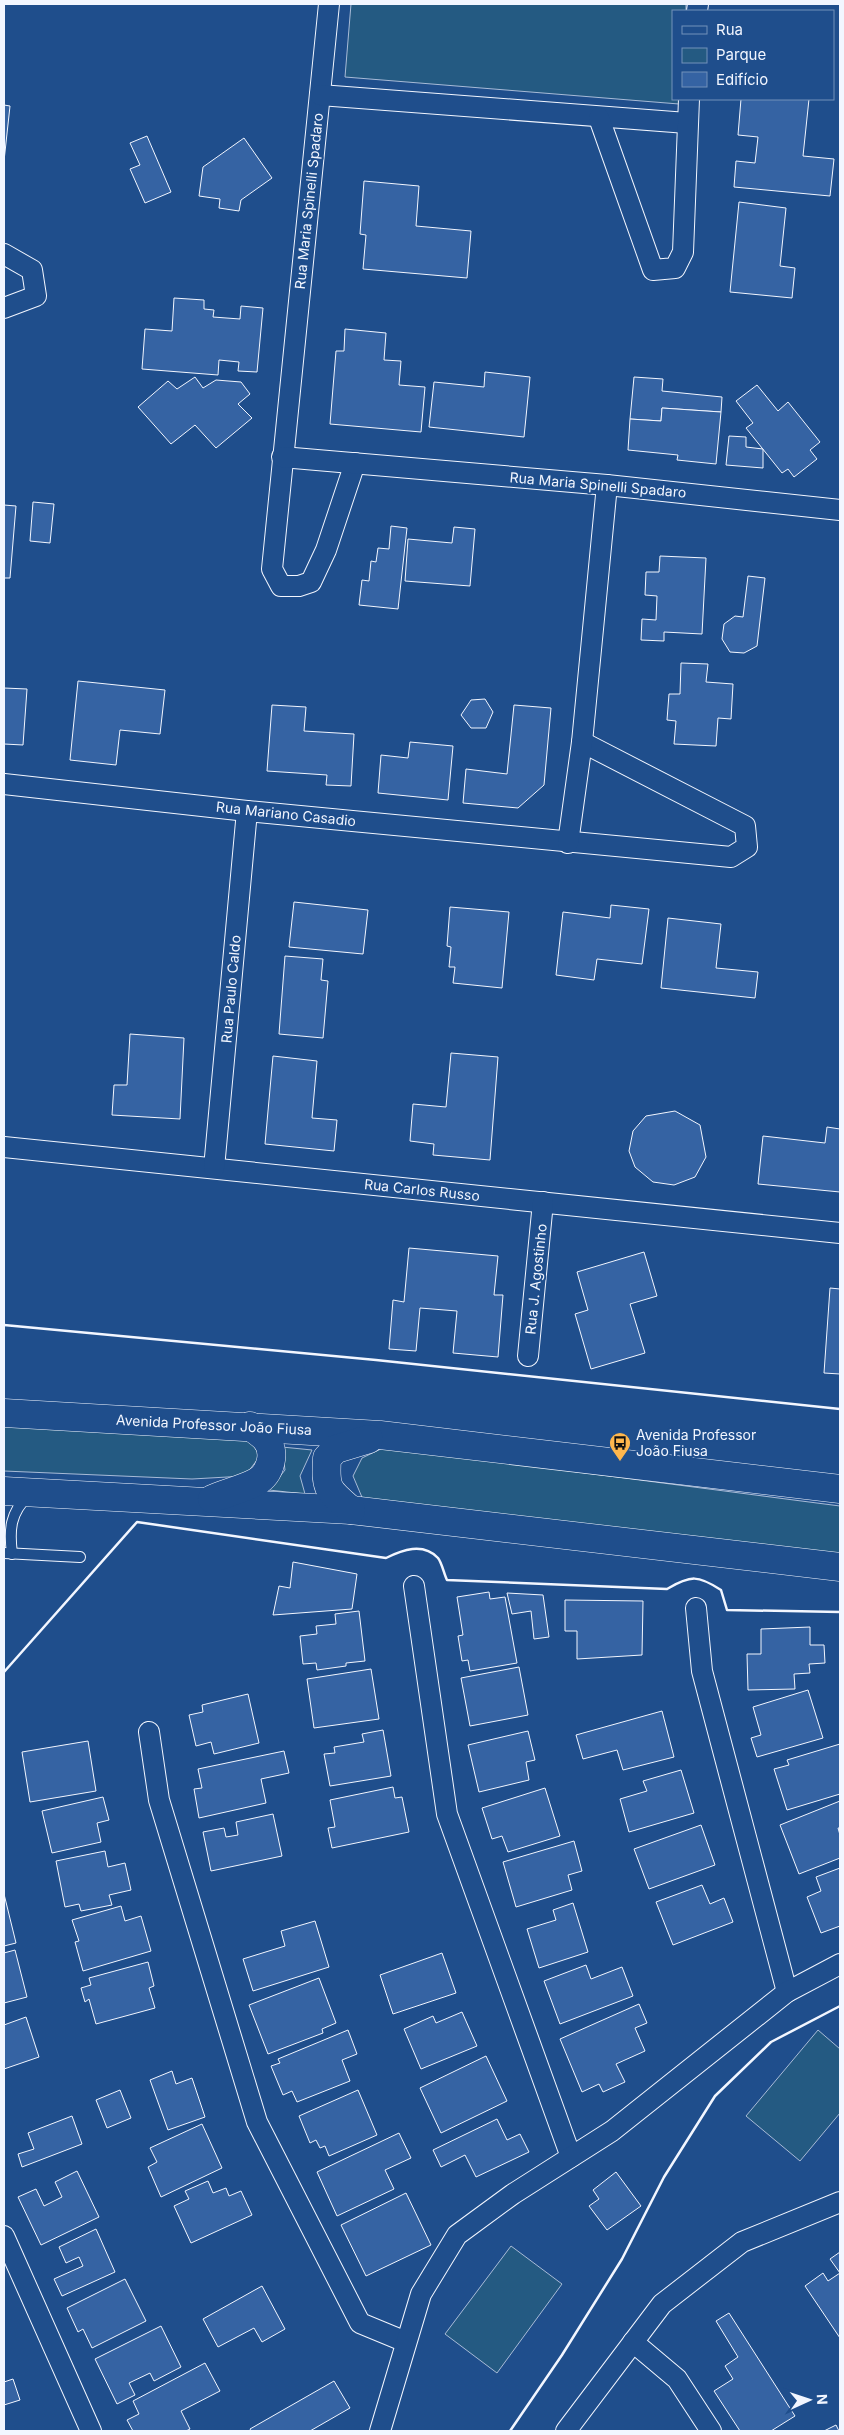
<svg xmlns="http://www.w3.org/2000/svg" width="844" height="2435" viewBox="0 0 844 2435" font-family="Inter,sans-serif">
	<rect width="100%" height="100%" fill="#1f4e8c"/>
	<!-- green -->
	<g fill="#245a82" stroke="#a8bbd7">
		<polygon points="351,4 686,4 686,11 673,11 673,99 679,99 679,104 345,77"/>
		<polygon points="4,1423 247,1436 260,1456 245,1476 192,1479 4,1471"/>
		<polygon points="282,1447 312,1450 300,1476 305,1494 269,1490 285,1470"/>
		<polygon points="385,1447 840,1506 840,1555 364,1502 353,1476 362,1458"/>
		<polygon points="818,2030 840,2049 840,2113 800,2161 746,2116"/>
		<polygon points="511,2246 562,2284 497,2373 445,2334"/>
	</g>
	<!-- building -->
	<g fill="#3563a3" stroke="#f2f6ff">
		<polygon points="741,99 809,99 803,156 834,159 830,196 734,187 736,161 755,163 758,137 738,135"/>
		<polygon points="4,105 10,106 4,161"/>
		<polygon points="147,136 171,192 145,203 130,169 140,165 130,143"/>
		<polygon points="244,138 272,178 241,200 239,211 219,208 220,199 199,196 203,167"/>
		<polygon points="364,181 419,186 416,226 471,231 467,278 363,269 366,235 360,234"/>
		<polygon points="739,202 786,208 780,266 795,268 792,298 730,292"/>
		<polygon points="174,298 204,300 204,309 214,310 213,317 240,319 241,306 263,308 257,372 238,371 239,362 219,360 218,375 142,369 145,329 172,331"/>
		<polygon points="345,329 386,333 384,360 401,361 399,385 425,387 421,432 330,424 336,351 344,351"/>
		<polygon points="485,372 530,377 524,437 429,427 434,382 484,387"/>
		<polygon points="195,377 203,388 216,380 241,382 250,394 238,404 252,418 216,448 195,425 171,444 138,407 168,381 177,389"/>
		<polygon points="634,377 663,379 662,391 722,397 721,412 662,408 661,421 630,419"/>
		<polygon points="757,385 778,411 788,402 820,442 810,450 817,459 794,477 788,469 782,473 746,428 753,423 736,401"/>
		<polygon points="662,408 721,412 716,464 677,460 678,455 628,450 630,419 661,421"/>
		<polygon points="729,436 746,437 746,447 763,449 763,468 726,465"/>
		<polygon points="33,502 54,504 50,543 30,541"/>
		<polygon points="4,505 16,506 10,578 4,578"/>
		<polygon points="391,526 407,528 398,609 359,605 362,580 369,581 371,561 376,562 378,548 389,549"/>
		<polygon points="454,527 475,529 470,586 405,581 408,539 452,543"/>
		<polygon points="660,556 706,558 702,634 664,632 664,641 641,640 642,619 656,620 657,596 645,595 646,572 659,572"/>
		<polygon points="748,576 765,578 757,646 744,653 730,652 722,639 724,624 735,616 743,617"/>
		<polygon points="681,663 708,664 706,682 733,684 731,719 718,718 716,746 674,744 676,721 667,720 669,694 680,694"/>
		<polygon points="78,681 165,690 160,734 120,730 116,765 70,760"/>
		<polygon points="4,688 27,689 23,745 4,744"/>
		<polygon points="485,699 493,712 486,728 471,728 461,715 471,700"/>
		<polygon points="272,705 306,707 304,731 354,734 351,786 326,785 327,775 267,771"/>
		<polygon points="514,705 551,708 544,785 518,808 463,803 466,769 507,774"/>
		<polygon points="410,742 453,746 448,800 378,793 381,755 408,758"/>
		<polygon points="294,902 368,910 363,954 289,947"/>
		<polygon points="611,905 649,909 642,964 597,959 594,980 556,975 563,912 610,918"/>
		<polygon points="450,907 509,912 502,988 453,983 455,967 449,967 451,947 447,946"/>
		<polygon points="668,918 721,924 716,968 758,972 755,998 661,988"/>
		<polygon points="285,956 323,959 321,980 328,981 323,1038 279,1034"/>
		<polygon points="130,1034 184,1038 180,1119 112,1115 114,1085 127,1085"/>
		<polygon points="451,1053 498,1057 490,1160 433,1155 434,1144 410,1141 413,1104 446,1107"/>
		<polygon points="273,1056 317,1061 312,1118 337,1120 334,1151 265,1144"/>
		<polygon points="675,1111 700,1125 706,1157 695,1177 674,1185 653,1182 635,1167 629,1151 633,1131 646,1116"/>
		<polygon points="827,1127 840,1129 840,1192 758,1184 763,1136 825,1143"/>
		<polygon points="409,1248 498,1256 494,1295 503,1295 498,1357 453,1353 457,1311 420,1308 416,1351 389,1349 393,1300 404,1302"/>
		<polygon points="644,1252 657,1296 630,1304 645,1353 591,1369 575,1314 588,1310 577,1272"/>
		<polygon points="830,1288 840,1289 840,1374 824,1373"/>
		<polygon points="293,1562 357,1574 352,1609 273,1615 279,1586 290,1588"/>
		<polygon points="489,1592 490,1599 505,1597 517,1663 470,1671 468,1660 462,1661 458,1636 463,1635 457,1597"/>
		<polygon points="507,1593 543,1595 549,1637 534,1639 531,1611 512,1614"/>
		<polygon points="565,1600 643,1601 642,1655 577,1659 577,1631 565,1631"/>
		<polygon points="359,1611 365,1661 346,1663 346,1666 317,1670 316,1663 303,1664 300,1636 317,1634 316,1626 336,1624 335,1614"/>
		<polygon points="810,1627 810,1645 824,1645 825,1663 809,1664 810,1673 794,1674 795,1689 748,1690 747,1654 761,1654 761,1629"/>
		<polygon points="519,1667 528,1715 470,1726 461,1678"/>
		<polygon points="371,1669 379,1719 314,1728 307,1679"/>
		<polygon points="808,1690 823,1738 757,1757 751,1738 761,1735 753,1707"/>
		<polygon points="248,1694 259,1743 214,1754 211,1742 196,1746 189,1715 203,1712 202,1705"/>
		<polygon points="662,1711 674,1757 623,1770 617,1750 583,1759 576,1735"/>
		<polygon points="383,1730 391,1776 330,1786 324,1754 335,1753 334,1747 364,1742 362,1734"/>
		<polygon points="528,1731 535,1760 526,1762 529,1780 479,1792 468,1745"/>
		<polygon points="88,1741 96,1791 30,1802 22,1752"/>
		<polygon points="840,1744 840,1794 787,1810 774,1769 789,1765 787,1760"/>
		<polygon points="284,1751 289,1773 261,1779 266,1803 199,1818 194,1789 202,1788 198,1769"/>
		<polygon points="681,1770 694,1813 629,1832 620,1799 647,1791 643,1781"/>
		<polygon points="393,1787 395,1798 402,1797 409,1832 332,1848 328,1828 335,1827 330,1800"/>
		<polygon points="545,1788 560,1836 508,1852 502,1836 492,1839 482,1808"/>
		<polygon points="103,1797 109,1820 97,1823 101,1842 52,1853 42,1811"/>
		<polygon points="840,1801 840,1828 838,1828 840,1835 840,1858 799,1874 780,1825"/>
		<polygon points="273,1814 282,1856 211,1871 203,1832 224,1828 226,1837 238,1835 236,1822"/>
		<polygon points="701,1825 715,1865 649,1889 634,1849"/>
		<polygon points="574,1841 582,1871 568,1875 572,1890 516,1907 503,1862"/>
		<polygon points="105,1851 108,1867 125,1863 131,1890 109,1895 112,1905 81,1911 79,1904 65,1907 56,1861"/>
		<polygon points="840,1868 840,1926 821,1933 807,1897 821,1891 816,1877"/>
		<polygon points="702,1885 710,1904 724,1898 733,1922 673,1945 656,1902"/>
		<polygon points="4,1894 16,1943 4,1946"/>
		<polygon points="573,1903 588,1952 539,1968 527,1929 556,1920 553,1910"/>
		<polygon points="121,1906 125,1921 141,1916 151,1951 83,1971 75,1942 79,1941 72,1920"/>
		<polygon points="315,1921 329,1967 253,1991 243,1959 285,1946 281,1931"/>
		<polygon points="15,1950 27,1997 4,2003 4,1953"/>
		<polygon points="442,1953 456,1993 393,2014 380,1975"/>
		<polygon points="148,1962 154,1986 149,1988 155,2008 96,2024 89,1999 85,2002 81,1988 91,1985 89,1978"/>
		<polygon points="586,1965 591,1979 622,1967 633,1996 560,2024 544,1981"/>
		<polygon points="319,1978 336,2023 322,2029 323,2033 268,2054 249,2005"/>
		<polygon points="639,2004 647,2023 635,2028 645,2051 616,2064 625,2082 603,2092 599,2084 582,2092 560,2039"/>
		<polygon points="462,2012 477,2046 421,2069 404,2029 433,2016 436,2023"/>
		<polygon points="26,2017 39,2057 4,2069 4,2025"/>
		<polygon points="348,2030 357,2054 342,2060 350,2081 297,2102 292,2091 283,2095 271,2066 280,2063 278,2059"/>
		<polygon points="486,2056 507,2101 441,2133 420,2088"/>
		<polygon points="172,2071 176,2084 192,2078 205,2117 168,2130 150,2080"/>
		<polygon points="120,2090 131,2118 107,2128 96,2100"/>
		<polygon points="358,2090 377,2135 329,2156 325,2146 320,2148 316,2140 310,2143 299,2116"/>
		<polygon points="72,2116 82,2144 22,2167 18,2154 34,2149 28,2133"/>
		<polygon points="497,2119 507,2140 520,2134 529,2152 476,2177 465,2155 441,2167 433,2150"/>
		<polygon points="202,2124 222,2168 161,2197 148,2167 157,2162 150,2148"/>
		<polygon points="399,2133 411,2158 385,2170 394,2189 337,2216 317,2172"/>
		<polygon points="77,2171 99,2217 41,2245 18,2197 36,2189 44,2206 62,2197 55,2182"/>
		<polygon points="616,2172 641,2206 607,2230 589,2206 599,2199 593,2190"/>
		<polygon points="208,2181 213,2193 226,2188 229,2196 241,2191 252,2215 191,2243 174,2206 189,2199 185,2191"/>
		<polygon points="406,2193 431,2245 366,2276 341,2225"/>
		<polygon points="96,2229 115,2272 62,2296 54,2279 83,2266 79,2257 66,2263 59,2247"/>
		<polygon points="840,2252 840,2338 805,2286 823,2273 828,2281 840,2273 830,2259"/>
		<polygon points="125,2279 146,2321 92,2348 83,2329 78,2332 67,2308"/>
		<polygon points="262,2286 285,2329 262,2342 254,2328 218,2347 203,2319"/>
		<polygon points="729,2313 795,2416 771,2431 740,2431 714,2391 733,2379 725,2366 738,2357 716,2321"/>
		<polygon points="161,2326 181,2367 154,2381 150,2373 129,2383 135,2395 117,2404 95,2359"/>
		<polygon points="205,2363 220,2391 181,2411 190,2429 186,2431 133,2431 127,2420 139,2414 133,2401"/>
		<polygon points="13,2379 20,2400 4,2405 4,2382"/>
		<polygon points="334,2381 350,2408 310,2431 251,2431 250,2429"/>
		<polygon points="836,2425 839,2431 824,2431"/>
	</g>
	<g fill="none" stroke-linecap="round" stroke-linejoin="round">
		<!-- lane casing -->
		<g stroke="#f2f6ff" stroke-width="12">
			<g id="lane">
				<polyline points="4,1553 80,1557"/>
				<path d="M12,1554C9,1530 10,1513 28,1496"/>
			</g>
		</g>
		<!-- street casing -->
		<g stroke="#f2f6ff" stroke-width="22">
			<g id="street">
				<polyline points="329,4 272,569 281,586 299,586 311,582 326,550 355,463"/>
				<polyline points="697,11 698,4"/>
				<polyline points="320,95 687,123"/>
				<polyline points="599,118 653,270 675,268 683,252 689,99"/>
				<polyline points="4,254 32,270 36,296 4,308"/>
				<polyline points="282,457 607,485 840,510"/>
				<polyline points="4,784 247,811 731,857 747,847 745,826 582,742"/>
				<polyline points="568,843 582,742 607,485"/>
				<polyline points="4,1147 840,1233"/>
				<polyline points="214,1168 247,811"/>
				<polyline points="528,1356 543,1202"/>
				<polyline points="414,1586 447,1814 571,2157"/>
				<polyline points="696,1608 702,1671 787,1992"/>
				<polyline points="149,1732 159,1800 257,2122 360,2323 406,2342"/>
				<polyline points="4,2236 91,2431"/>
				<polyline points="633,2342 677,2379 711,2431"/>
				<polyline points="380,2431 421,2294 457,2235 513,2194 612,2131 787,1992 840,1964"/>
				<polyline points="566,2431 662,2304 742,2242 840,2202"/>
			</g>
		</g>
		<!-- secondary casing -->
		<g stroke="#f2f6ff" stroke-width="29">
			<g id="secondary">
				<polyline points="4,1413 380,1435 840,1489"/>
				<polyline points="4,1491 351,1510 840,1567"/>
				<path d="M212,1499C226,1493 243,1489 256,1482C271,1474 277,1451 265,1438C261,1434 255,1430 250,1426"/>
				<path d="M351,1510C328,1490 325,1490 327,1458L336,1449L369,1439"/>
			</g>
		</g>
		<!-- lane -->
		<use href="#lane" stroke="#1f4e8c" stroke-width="10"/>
		<!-- street -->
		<use href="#street" stroke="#1f4e8c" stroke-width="20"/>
		<!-- secondary -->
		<use href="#secondary" stroke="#1f4e8c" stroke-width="28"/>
		<!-- wall -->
		<g stroke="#f2f6ff" stroke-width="2.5">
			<polyline points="4,1325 376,1360 840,1409"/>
			<path d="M4,1672L137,1522L386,1558C402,1550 423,1542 438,1558C442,1563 444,1574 447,1580L667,1589C691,1575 698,1575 721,1590L727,1610L840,1612"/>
			<polyline points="510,2431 562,2355 622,2259 664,2177 715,2096 771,2042 840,2006"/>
		</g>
	</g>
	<!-- icons -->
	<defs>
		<g id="bus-pin" transform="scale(1.125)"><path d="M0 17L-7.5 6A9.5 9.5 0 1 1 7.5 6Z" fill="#ffb74d" stroke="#1f4e8c"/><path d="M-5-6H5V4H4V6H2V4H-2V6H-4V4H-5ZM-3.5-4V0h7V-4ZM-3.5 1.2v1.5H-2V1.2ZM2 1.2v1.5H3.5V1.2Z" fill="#111"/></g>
	</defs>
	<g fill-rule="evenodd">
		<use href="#bus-pin" x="620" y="1443"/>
	</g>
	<g text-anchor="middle" stroke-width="4" stroke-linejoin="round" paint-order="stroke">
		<!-- street labels -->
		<g font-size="14" fill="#f2f6ff" stroke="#1f4e8c">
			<text transform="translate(309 201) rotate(-84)" y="5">Rua Maria Spinelli Spadaro</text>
			<text transform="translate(598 485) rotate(5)" y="5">Rua Maria Spinelli Spadaro</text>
			<text transform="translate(286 814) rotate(6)" y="5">Rua Mariano Casadio</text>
			<text transform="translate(231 989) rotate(-85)" y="5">Rua Paulo Caldo</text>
			<text transform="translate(422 1190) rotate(6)" y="5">Rua Carlos Russo</text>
			<text transform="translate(536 1279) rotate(-84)" y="5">Rua J. Agostinho</text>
			<text transform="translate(214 1425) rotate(3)" y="5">Avenida Professor João Fiusa</text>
		</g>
		<!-- poi labels -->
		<g font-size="14" fill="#f2f6ff" stroke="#1f4e8c" text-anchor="start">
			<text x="636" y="1440">Avenida Professor<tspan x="636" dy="16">João Fiusa</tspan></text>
		</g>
	</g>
	<!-- border -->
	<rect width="844" height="2435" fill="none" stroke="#f2f6ff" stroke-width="10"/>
	<!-- legend -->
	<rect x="672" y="10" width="162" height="90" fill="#1f4e8c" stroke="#7391ba"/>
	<rect x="682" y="26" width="25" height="8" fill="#1f4e8c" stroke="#7391ba"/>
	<text x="716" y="35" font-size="15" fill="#f2f6ff">Rua</text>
	<rect x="682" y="48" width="25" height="15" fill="#245a82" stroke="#7391ba"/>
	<text x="716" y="60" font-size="15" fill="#f2f6ff">Parque</text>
	<rect x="682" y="72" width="25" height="15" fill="#3563a3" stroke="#7391ba"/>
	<text x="716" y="85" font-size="15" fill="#f2f6ff">Edifício</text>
	<!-- north arrow -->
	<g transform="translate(809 2400) rotate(87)" stroke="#1f4e8c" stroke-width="4" paint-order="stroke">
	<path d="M0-4L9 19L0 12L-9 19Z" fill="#f2f6ff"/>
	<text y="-8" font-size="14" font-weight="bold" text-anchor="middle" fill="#f2f6ff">N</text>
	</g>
</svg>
